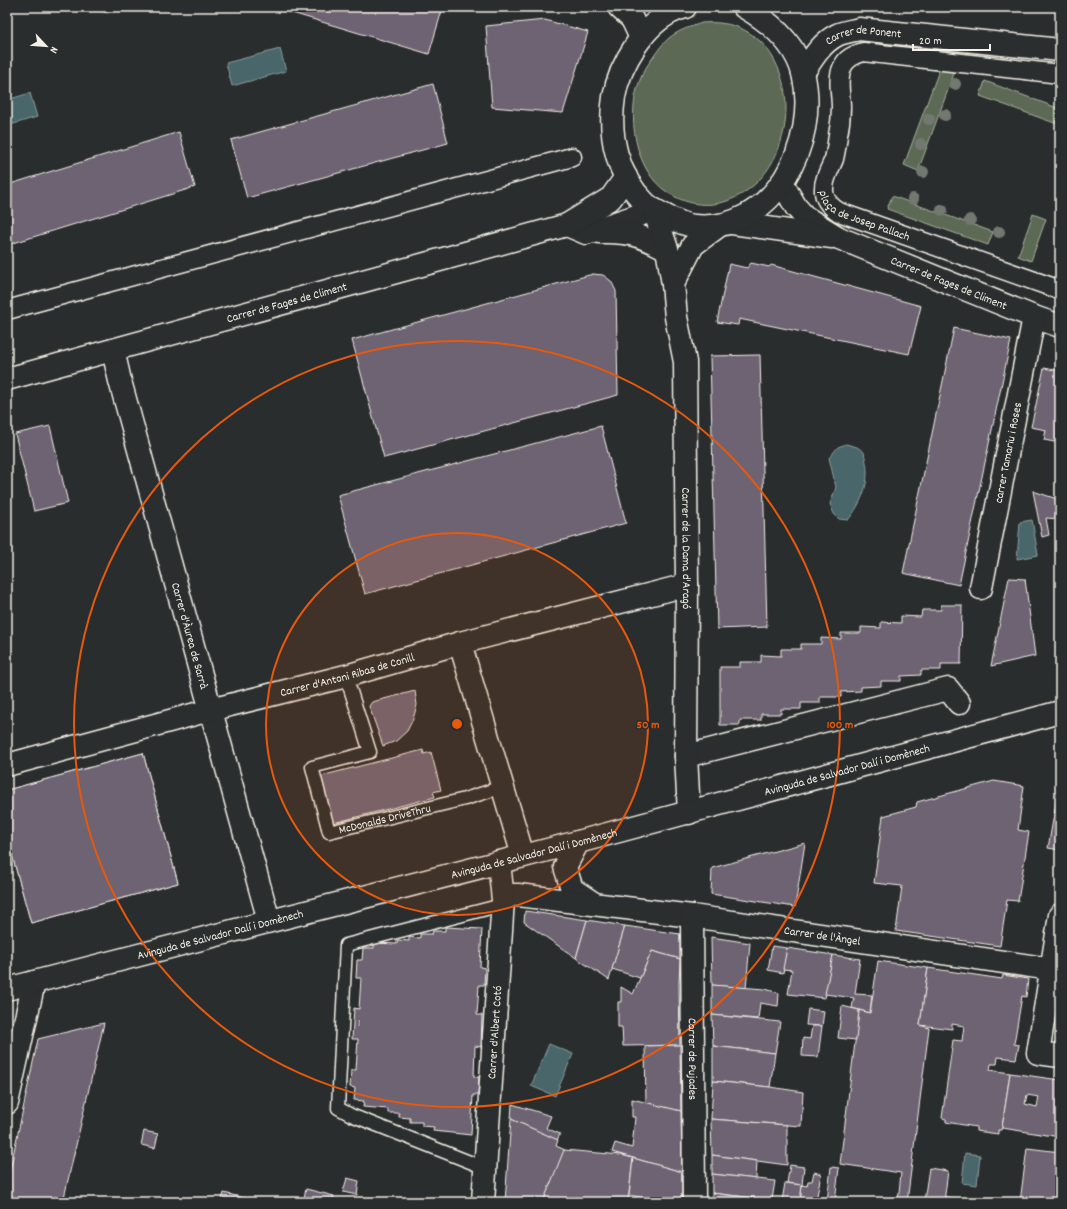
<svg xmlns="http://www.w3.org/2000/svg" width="1067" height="1209" viewBox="0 0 1067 1209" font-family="Dekko,sans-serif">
	<rect width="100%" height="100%" fill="#2a2d2e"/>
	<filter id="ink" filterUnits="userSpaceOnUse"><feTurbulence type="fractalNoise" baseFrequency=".025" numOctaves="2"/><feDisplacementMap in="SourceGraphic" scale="8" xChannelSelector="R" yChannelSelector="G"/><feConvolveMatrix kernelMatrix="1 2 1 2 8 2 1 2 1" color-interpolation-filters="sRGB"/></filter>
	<g filter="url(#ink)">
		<!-- green -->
		<g fill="#5b6b54" stroke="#a8ae9e">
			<path d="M702,23C804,13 814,170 727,201C707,208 684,204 667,192C634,170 626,114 640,80C643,71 649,63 654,56C658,50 663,43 669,38C679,30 690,27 702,23Z"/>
			<polygon points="941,65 955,71 918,171 904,165"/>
			<polygon points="985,81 1060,109 1060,125 980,96"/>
			<polygon points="892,196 993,232 988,245 887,209"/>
			<polygon points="1033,214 1046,219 1031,261 1018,256"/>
		</g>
		<!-- water -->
		<g fill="#48666a" stroke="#8d9e9c">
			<polygon points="85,7 110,7 108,13"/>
			<polygon points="280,49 286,71 232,86 226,63"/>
			<polygon points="30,93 37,117 7,126 7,100"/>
			<path d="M846,444L857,447L864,452C865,458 867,465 867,471C868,488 859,507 848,520L839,519L834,514L830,504L836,487L829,458L838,447Z"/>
			<polygon points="1032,520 1038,555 1017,559 1020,522"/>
			<polygon points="549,1044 573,1054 555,1096 531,1086"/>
			<polygon points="965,1153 980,1155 977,1185 962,1183"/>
		</g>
		<!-- building -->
		<g fill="#6d6373" stroke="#f4f1e8" fill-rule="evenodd">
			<polygon points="272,7 443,7 429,54"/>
			<polygon points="545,20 588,32 563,113 492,107 486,26"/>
			<polygon points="433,84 448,143 247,198 231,140"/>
			<polygon points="179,132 195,187 7,245 7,185"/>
			<polygon points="751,263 769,267 771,265 921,306 909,354 739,319 738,325 717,322 729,264 747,268"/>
			<polygon points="593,274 603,275 611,281 616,291 618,395 384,458 352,340"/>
			<polygon points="954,328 1011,340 959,585 903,573"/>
			<polygon points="760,355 767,627 717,629 710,356"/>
			<polygon points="1044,368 1060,371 1060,443 1044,440 1046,430 1031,427"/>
			<polygon points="50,426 68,503 34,511 15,434"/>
			<polygon points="601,426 626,523 365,594 338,495"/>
			<polygon points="1033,491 1060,500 1060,519 1046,518 1049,535 1042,537"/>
			<polygon points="1009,578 1025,579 1035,656 991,666"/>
			<polygon points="941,605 962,605 961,664 941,664 941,670 921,670 921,675 901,676 901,681 881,681 881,686 861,687 861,691 841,692 841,697 820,697 820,703 801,703 801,709 781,709 781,714 761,714 761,720 740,720 740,725 720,725 720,667 740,667 740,662 761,662 761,655 781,656 781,649 801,649 801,644 821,644 821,638 841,639 841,633 861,633 861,627 881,628 881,622 901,623 901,616 921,617 922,610 941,610"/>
			<polygon points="415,691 417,705 413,719 407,731 396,741 383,746 369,706 372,702"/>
			<polygon points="423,750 424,754 431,752 441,790 433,792 435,797 333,823 321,776"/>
			<path d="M143,753L178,883L31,923L7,837V790ZM115,800L117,804L114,805L128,853L130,852L131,856L124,858L123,855L64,871L65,874L58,876L57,872H59L46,824H43L42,820L49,818L50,821L109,805L108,802Z"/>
			<polygon points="143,753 178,883 31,923 7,837 7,790"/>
			<polygon points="994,781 1024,786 1018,830 1029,832 1018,901 1007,900 1000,946 896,931 902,886 874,883 883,816 916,807 917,802"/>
			<polygon points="1058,792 1060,792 1060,850 1048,848"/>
			<polygon points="805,843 795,907 711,894 712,868"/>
			<polygon points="525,911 587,920 576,958 524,922"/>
			<polygon points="587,920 625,926 609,980 576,958"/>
			<polygon points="625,926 680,934 680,959 652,951 640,978 612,969"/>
			<polygon points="445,927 482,929 480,967 485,968 484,985 479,985 477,1015 482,1015 481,1047 475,1046 474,1077 479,1077 478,1095 473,1095 471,1135 433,1131 434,1127 422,1126 422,1122 410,1122 410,1118 399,1117 399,1113 388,1113 388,1109 363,1107 364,1101 354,1100 355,1088 350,1087 351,1070 356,1070 358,1039 352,1039 354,1008 359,1009 361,978 356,978 357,960 362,960 363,948 374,948 374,943 397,944 397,940 409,941 409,937 420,938 420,934 432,934 433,931 445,931"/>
			<polygon points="711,937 750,943 746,988 712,985"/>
			<polygon points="772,946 787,948 783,973 768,970"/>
			<polygon points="787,948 833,955 825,998 788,994 792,970 783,969"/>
			<polygon points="652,951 680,959 679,984 680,1045 623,1046 622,1027 618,1027 618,1002 621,1002 621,987 633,994"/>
			<polygon points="833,955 860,959 855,994 872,995 870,1013 852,1008 854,998 825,994"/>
			<polygon points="878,961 928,968 920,1025 929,1028 907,1202 898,1202 901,1173 840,1164 859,1010 870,1013"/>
			<polygon points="928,968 1002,979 1003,975 1028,979 1026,997 1022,996 1014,1044 1019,1045 1016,1059 998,1057 997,1064 991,1064 990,1070 1010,1073 1002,1128 1001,1130 998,1130 998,1134 976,1131 976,1127 946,1122 946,1119 942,1118 953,1040 962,1041 964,1026 952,1024 952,1029 920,1025"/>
			<polygon points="712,985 765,989 779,993 778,1006 760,1003 758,1019 712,1015"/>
			<polygon points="842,1006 859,1010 856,1040 838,1038"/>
			<polygon points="808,1009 824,1011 822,1026 806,1025"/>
			<polygon points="712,1015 780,1022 775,1053 713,1046"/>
			<polygon points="104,1023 63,1202 7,1202 7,1184 38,1039"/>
			<polygon points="812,1026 822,1026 818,1057 802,1056 803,1038 810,1039"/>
			<polygon points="680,1045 681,1111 646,1103 645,1046"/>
			<polygon points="713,1046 775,1053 770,1087 713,1081"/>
			<path d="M1010,1073L1060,1080V1101L1059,1109L1060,1110V1137L1002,1128ZM1027,1095L1039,1097L1037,1107L1025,1104Z"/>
			<polygon points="713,1081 770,1087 803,1092 801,1126 711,1119"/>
			<polygon points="632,1099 681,1111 682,1172 612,1152 615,1143 632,1148 635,1117 632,1117"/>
			<polygon points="512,1104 551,1116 546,1128 560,1134 557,1140 511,1119"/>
			<polygon points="511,1119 558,1140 556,1146 565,1150 543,1202 505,1202"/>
			<polygon points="711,1119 787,1125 787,1165 712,1155"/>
			<polygon points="144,1131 158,1134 155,1148 141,1145"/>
			<polygon points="1027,1148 1060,1152 1060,1202 1020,1202"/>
			<polygon points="564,1150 621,1155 633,1158 628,1202 543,1202"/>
			<polygon points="712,1155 757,1161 756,1179 712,1174"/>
			<polygon points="633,1158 682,1172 682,1202 666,1202 629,1195"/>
			<polygon points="790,1165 804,1167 802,1185 787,1183"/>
			<polygon points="831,1167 839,1168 835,1202 800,1202 802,1185 807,1186 808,1181 812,1181 814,1172 821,1174 816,1201 827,1202"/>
			<polygon points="929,1168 948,1171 944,1202 916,1202 916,1201 924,1201"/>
			<polygon points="712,1174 775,1181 772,1200 712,1193"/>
			<polygon points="347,1178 359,1181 357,1195 343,1192"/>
			<polygon points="785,1183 802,1185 800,1202 782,1201"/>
			<polygon points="306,1189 334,1196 332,1202 303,1202"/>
			<polygon points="224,1193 261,1202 221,1202"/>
			<polygon points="712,1193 727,1195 789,1202 712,1202"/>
			<polygon points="945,1197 986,1202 944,1202"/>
			<polygon points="991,1198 1019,1202 991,1202"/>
		</g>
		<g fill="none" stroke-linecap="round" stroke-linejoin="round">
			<!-- service casing -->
			<g stroke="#f4f1e8" stroke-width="15">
				<g id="service">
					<path id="s1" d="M346,676L370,752L312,767L329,832L465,799L502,787"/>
					<polyline points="485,1168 351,1115 338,1108 346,945 502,905"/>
				</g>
			</g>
			<!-- pedestrian casing -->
			<g stroke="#f4f1e8" stroke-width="21">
				<g id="pedestrian">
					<path id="s2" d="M1060,74L863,52C854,55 846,58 842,68C837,79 841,95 841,107C841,116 840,126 838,135C837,143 836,151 834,159C830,169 823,180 824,191C824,201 831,207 839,212L1060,290"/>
					<polyline points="7,310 572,157"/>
				</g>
			</g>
			<!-- minor casing -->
			<g stroke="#f4f1e8" stroke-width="25">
				<g id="minor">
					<polyline points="619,7 632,19 641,38"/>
					<path id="s3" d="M803,73C812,59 821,43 837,35C843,32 852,31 859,29L1060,50"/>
					<path id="s4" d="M782,183L796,207L805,217L839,238L1034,317L1060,326"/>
					<polyline points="732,223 832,237"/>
					<polyline points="567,225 586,233 654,210"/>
					<path d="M599,232C630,231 640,235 667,249"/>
					<path id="s5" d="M113,350L120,381L269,921"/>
					<path id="s6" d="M7,379L567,225L611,198L626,177"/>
					<path id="s7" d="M981,588L1034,317"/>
					<polyline points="460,643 523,856"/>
					<polyline points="686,756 948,689 959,703"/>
					<path id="s8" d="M7,765L210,710L346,676L460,643L687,585"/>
					<polyline points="578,842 565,867 572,889 593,903"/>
					<path id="s9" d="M503,895H518L692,916L1051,969"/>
					<polyline points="1060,915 1038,1053 1060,1056"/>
					<path id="s10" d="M692,916L694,1202"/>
					<polyline points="7,1103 34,982"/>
					<path id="s11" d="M483,1202L503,900L499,862"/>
				</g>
			</g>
			<!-- tertiary casing -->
			<g stroke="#f4f1e8" stroke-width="25">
				<g id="tertiary">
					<path d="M685,7C665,12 648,27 636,45C626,60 617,79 614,97C608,135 617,176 645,203C651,209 659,212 666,216C675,220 684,225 694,226C773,234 820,142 803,73C795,43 770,22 744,7"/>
					<path id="s12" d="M654,210L667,249L673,284L676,317L685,362L687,585L686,756L689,813"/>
					<polyline points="673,284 693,245 720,225"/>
				</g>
			</g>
			<!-- secondary casing -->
			<g stroke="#f4f1e8" stroke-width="25">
				<g id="secondary">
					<path id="s13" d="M7,989L578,842L1060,712"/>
				</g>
			</g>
			<!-- service -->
			<use href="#service" stroke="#2a2d2e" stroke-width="12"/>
			<!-- pedestrian -->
			<use href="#pedestrian" stroke="#2a2d2e" stroke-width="18"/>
			<!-- minor -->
			<use href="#minor" stroke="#2a2d2e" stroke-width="22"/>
			<!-- tertiary -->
			<use href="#tertiary" stroke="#2a2d2e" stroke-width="22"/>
			<!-- secondary -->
			<use href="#secondary" stroke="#2a2d2e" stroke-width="22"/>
		</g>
		<!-- trees -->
		<g fill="#73786f">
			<circle cx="955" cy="84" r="6"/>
			<circle cx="945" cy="115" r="6"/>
			<circle cx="929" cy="119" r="6"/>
			<circle cx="921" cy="144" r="6"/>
			<circle cx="923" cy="172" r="6"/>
			<circle cx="913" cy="199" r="6"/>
			<circle cx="942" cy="210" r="6"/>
			<circle cx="970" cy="220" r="6"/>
			<circle cx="999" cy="232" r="6"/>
		</g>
	</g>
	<!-- distance rings -->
	<circle cx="457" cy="724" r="191" fill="#e8590c" fill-opacity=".12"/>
	<g fill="none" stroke="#e8590c" stroke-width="2">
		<circle cx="457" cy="724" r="191"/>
		<circle cx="457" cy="724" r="383"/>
	</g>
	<g text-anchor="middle" stroke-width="3" stroke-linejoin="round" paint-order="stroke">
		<!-- number labels -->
		<g font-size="10" fill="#d2cecb">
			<text x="359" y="1026">1</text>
		</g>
		<!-- street labels -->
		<g font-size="12" fill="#f4f1e8" stroke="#2a2d2e">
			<text dy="4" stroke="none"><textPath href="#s3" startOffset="78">Carrer de Ponent</textPath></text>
			<text dy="4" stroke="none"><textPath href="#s2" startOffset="402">plaça de Josep Pallach</textPath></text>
			<text dy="4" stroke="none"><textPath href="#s4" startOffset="200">Carrer de Fages de Climent</textPath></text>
			<text dy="4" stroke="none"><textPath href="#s6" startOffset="290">Carrer de Fages de Climent</textPath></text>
			<text dy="4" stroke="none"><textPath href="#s7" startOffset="138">carrer Tamariu i Roses</textPath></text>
			<text dy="4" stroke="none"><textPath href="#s12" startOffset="342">Carrer de la Dama d'Aragó</textPath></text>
			<text dy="4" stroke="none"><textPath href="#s5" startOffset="296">Carrer d'Àurea de Sarrà</textPath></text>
			<text dy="4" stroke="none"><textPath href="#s8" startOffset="352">Carrer d'Antoni Ribas de Conill</textPath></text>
			<text dy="4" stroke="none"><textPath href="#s13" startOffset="868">Avinguda de Salvador Dalí i Domènech</textPath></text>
			<text dy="4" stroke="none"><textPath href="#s1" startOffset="264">McDonalds DriveThru</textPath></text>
			<text dy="4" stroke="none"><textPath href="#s13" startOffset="544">Avinguda de Salvador Dalí i Domènech</textPath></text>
			<text dy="4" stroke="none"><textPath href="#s13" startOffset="220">Avinguda de Salvador Dalí i Domènech</textPath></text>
			<text dy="4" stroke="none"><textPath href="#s9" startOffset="322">Carrer de l'Àngel</textPath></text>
			<text dy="4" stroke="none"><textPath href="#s11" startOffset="170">Carrer d'Albert Cotó</textPath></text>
			<text dy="4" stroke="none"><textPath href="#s10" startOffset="143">Carrer de Pujades</textPath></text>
		</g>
	</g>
	<circle cx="457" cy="724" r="6" fill="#e8590c" stroke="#2a2d2e" stroke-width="2"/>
	<g font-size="12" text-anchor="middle" font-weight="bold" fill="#e8590c" stroke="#2a2d2e" stroke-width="3" stroke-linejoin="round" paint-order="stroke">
		<text x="648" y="728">50 m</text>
		<text x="840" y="728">100 m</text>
	</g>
	<!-- margin -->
	<rect width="1067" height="1209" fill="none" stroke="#2a2d2e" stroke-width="24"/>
	<rect x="12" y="12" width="1043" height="1185" fill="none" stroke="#f4f1e8" stroke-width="1.5" filter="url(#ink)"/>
	<!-- north arrow -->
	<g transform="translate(46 46) rotate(116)" stroke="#2a2d2e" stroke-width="3" paint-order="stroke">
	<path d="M0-3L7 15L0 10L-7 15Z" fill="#f4f1e8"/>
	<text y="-6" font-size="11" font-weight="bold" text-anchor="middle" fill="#f4f1e8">N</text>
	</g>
	<!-- scale -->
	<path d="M913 44v6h77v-6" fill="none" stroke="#f4f1e8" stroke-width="2"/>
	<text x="919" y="44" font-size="12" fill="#f4f1e8" stroke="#2a2d2e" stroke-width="3" paint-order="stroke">20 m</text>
</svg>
